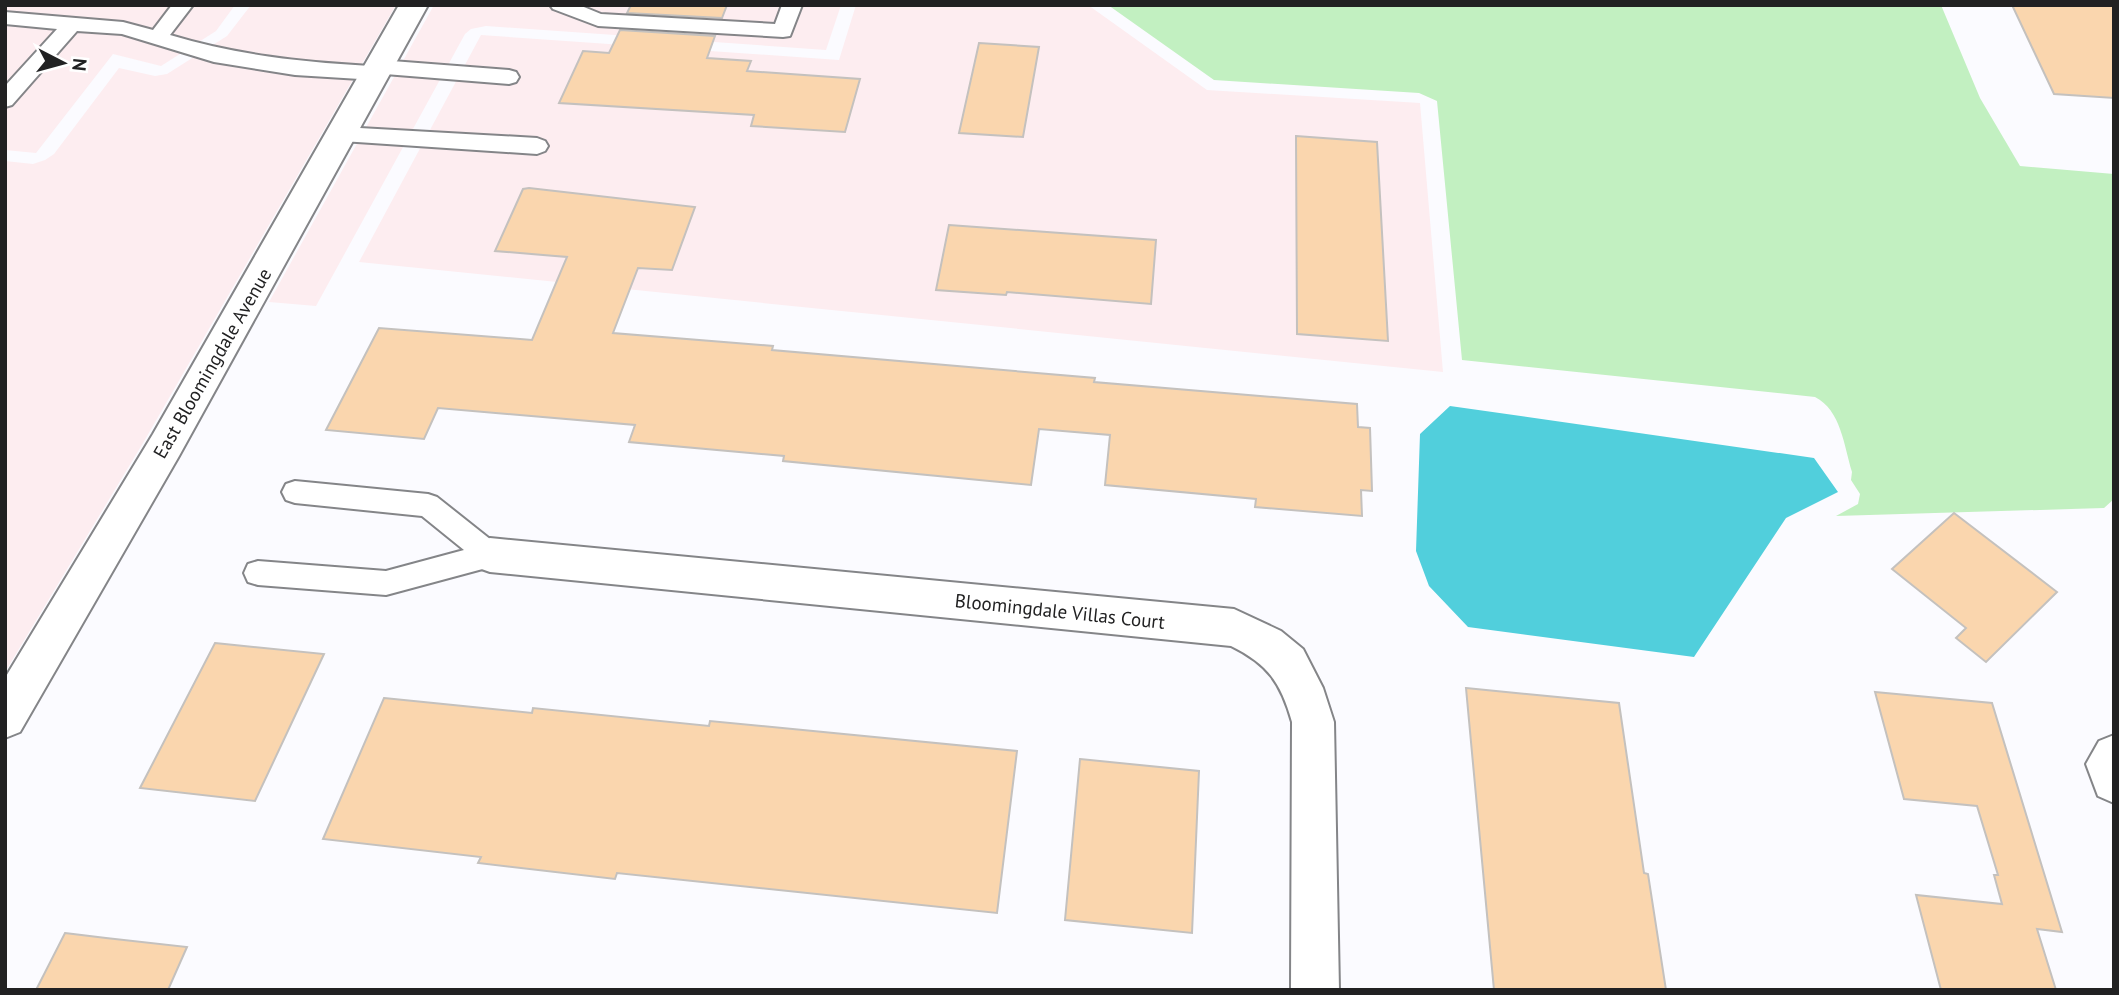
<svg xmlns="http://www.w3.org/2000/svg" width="2119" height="995" viewBox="0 0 2119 995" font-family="'PT Sans',sans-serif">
	<rect width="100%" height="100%" fill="#fbfbff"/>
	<!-- commercial -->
	<g fill="#fdedf0">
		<polygon points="5,5 235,5 216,31 161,66 113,54 36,153 5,150"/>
		<polygon points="251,5 396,5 143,443 5,672 5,161 33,164 45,160 54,154 119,68 155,76 167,74 227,36"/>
		<polygon points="434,5 841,5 826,50 486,26 471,29 465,34 316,306 269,302"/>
		<polygon points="856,5 1088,5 1207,90 1420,103 1443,372 359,262 481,35 839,60"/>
	</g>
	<!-- green -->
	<path fill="#c2f0c1" d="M1108,5H1941L1980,98L2020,166L2114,174V499L2104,508L1836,516L1858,504L1860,494L1851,480L1852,472C1844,446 1841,410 1815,397L1462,360L1437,101L1419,93L1214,80Z"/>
	<!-- water -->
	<polygon fill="#51cfdc" points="1450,406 1814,458 1838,492 1786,518 1694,657 1468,627 1429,586 1416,551 1420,434"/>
	<!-- building -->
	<g fill="#fad6ae" stroke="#c4c1be" stroke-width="2">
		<polygon points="631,5 727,5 722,18 627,13"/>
		<polygon points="2012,5 2114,5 2114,98 2054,94"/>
		<polygon points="620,30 715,36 707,58 751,61 747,71 860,79 845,132 751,126 754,115 559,103 583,51 609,53"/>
		<polygon points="979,43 1039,47 1023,137 959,133"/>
		<polygon points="1296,136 1377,142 1388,341 1297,334"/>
		<polygon points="529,188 695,207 672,270 638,268 613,333 773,346 772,350 1095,378 1094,382 1357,404 1358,427 1370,428 1372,491 1361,490 1362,516 1255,507 1256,499 1105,485 1110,435 1039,429 1031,485 783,461 784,456 629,442 635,425 438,408 424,439 326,430 379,328 532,340 567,257 495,251 523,189"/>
		<polygon points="949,225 1156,240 1151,304 1007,292 1006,295 936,290"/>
		<polygon points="1954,513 2057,592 1986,662 1956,638 1966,628 1892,569"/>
		<polygon points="215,643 324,654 255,801 140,788"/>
		<polygon points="1466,688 1619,703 1644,873 1648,874 1666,990 1494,990"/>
		<polygon points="1875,692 1992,703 2062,932 2037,929 2056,990 1941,990 1916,895 2002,904 1994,875 1998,875 1977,806 1904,799"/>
		<polygon points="384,698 532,713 533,708 709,726 710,721 1017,751 997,913 617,873 615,879 478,863 481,857 323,839"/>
		<polygon points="1080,759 1199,771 1192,933 1065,920"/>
		<polygon points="65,933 106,938 187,947 168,990 36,990"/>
	</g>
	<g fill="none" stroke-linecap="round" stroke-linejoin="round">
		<!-- service casing -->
		<g stroke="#848588" stroke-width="4">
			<g id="service">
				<path d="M172,5H193L170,35C236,55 301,62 370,66L379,60L509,70L516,72L519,77L516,82L509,84L385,74L376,80L295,75L214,62L122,34L77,31L12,105L5,107V86L57,29L5,24V12L123,22L153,30Z"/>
				<polygon points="550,5 579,5 601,14 775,24 782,5 802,5 790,36 783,37 598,26 553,9"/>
				<polygon points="342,127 537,138 545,141 548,146 545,151 537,154 342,141 334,139 331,134 334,129"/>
				<polygon points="295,481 428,494 437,497 500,547 504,555 500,563 490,567 386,595 258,585 248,582 244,573 248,564 258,561 386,571 464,550 422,516 295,503 286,500 282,492 286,484"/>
			</g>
		</g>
		<!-- minor casing -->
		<g stroke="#848588" stroke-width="4">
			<g id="minor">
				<path d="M490,538L1234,609L1281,631L1303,649L1323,688L1334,722L1339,990H1291L1292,722C1281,683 1268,664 1231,646L490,572L476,567L470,555L476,543Z"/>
				<polygon points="2114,735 2114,803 2098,796 2086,764 2099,741"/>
			</g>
		</g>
		<!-- secondary casing -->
		<g stroke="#848588" stroke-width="4">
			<polygon id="secondary" points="399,5 428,5 179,456 20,732 5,738 5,678 153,434"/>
		</g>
		<!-- service -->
		<use href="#service" fill="#fff" fill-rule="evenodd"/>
		<!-- minor -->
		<use href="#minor" fill="#fff" fill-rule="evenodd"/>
		<!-- secondary -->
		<use href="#secondary" fill="#fff" fill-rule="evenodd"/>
	</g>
	<g text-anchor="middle" stroke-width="7" stroke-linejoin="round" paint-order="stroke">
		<!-- street labels -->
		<g font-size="19" fill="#212122" stroke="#fff">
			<text transform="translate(212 363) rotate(-60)" y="7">East Bloomingdale Avenue</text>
			<text transform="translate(1060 611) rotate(6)" y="7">Bloomingdale Villas Court</text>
		</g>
	</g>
	<!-- border -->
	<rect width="2119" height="995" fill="none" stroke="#212122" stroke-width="14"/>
	<!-- north arrow -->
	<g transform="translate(63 63) rotate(96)" stroke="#ffffff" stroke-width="5" paint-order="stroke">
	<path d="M0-5L12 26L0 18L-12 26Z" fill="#212122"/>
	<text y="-10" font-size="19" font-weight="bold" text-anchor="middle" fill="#212122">N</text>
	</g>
</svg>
